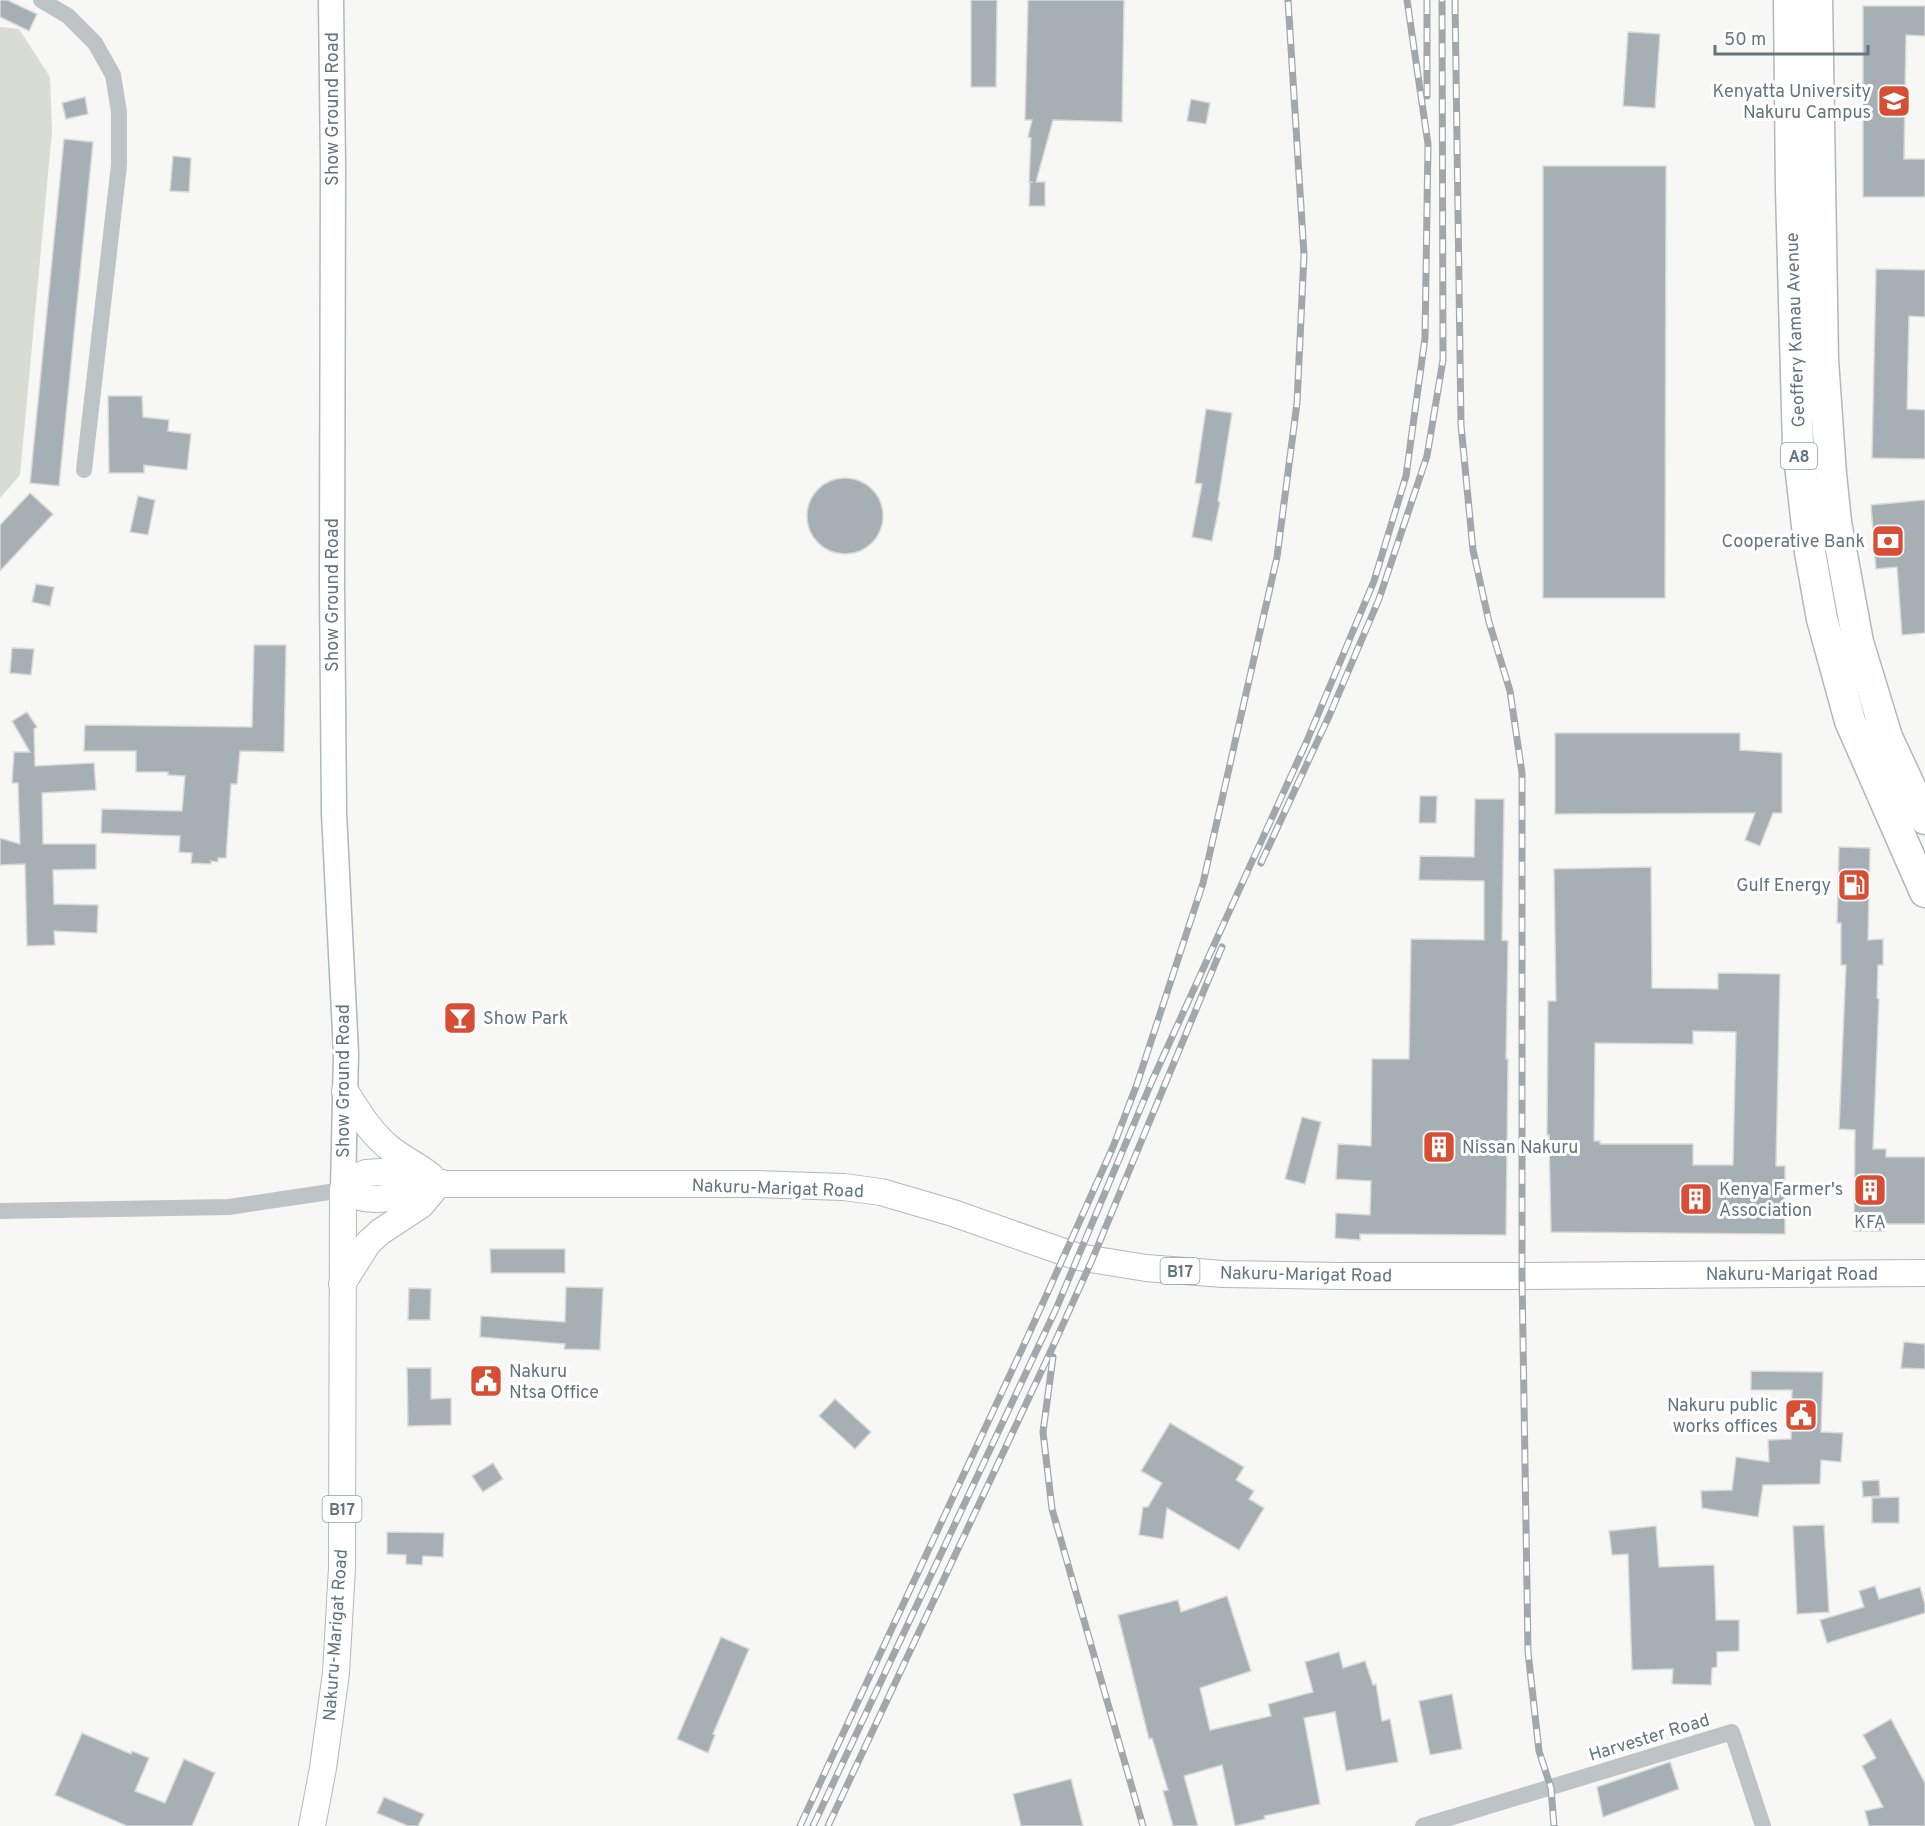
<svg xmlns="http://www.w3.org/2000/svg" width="1925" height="1826" viewBox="0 0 1925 1826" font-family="Overpass,sans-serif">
	<rect width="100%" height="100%" fill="#f7f7f5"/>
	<!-- green -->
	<polygon fill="#d8dcd4" points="0,27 19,29 50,77 52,131 20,475 0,498"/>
	<!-- building -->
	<g fill="#a6afb4" stroke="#d9d9d7" stroke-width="1.5" fill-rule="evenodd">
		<polygon points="0,0 7,0 37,14 29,31 0,17"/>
		<polygon points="971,0 997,0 996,87 971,87"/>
		<polygon points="1028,0 1124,0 1122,122 1053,120 1036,182 1045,182 1045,206 1029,206 1030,182 1033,182 1029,182 1031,138 1028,137 1032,120 1025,120"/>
		<polygon points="1863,6 1925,6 1925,36 1906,35 1904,159 1925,159 1925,197 1863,197"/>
		<polygon points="1628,32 1660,34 1655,108 1623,106"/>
		<polygon points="85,97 88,114 66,119 62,103"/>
		<polygon points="1191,99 1210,103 1206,124 1187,121"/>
		<polygon points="64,139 93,142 59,486 30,483"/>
		<polygon points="173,156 191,158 189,192 170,191"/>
		<polygon points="1543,166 1666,166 1665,598 1543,598"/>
		<polygon points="1876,269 1925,270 1925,317 1909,316 1907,409 1925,410 1925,459 1872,458"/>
		<polygon points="108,396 142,396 143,417 169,420 168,431 191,434 187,470 144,465 144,473 109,473"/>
		<polygon points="1206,409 1232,413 1218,501 1220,502 1212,541 1192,537 1202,484 1195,483"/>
		<circle cx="845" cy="516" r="38"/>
		<polygon points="30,493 53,514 0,571 0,525"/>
		<polygon points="138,496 155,500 148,535 130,532"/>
		<polygon points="1925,500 1925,633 1902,635 1897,567 1876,569 1871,505"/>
		<polygon points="36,584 54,587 50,606 32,602"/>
		<polygon points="254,645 286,645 284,752 240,751 237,784 231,784 226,858 218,858 218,862 211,861 211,864 191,863 192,853 179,852 180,836 101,833 102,809 182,811 185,776 168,775 168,772 136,772 136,751 84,751 85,725 252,727"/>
		<polygon points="12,648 34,649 31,675 10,673"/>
		<polygon points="27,712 37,727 34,729 35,766 94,763 96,790 42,793 43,844 96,844 96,869 53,870 54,904 98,905 97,933 54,931 55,945 27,946 25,864 0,865 0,838 20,844 18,783 12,783 14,752 30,752 12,721"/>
		<polygon points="1555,733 1740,733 1740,750 1782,753 1782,813 1773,813 1760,846 1745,840 1755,813 1555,814"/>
		<polygon points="1420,796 1437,796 1436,823 1419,823"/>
		<polygon points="1475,799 1504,799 1502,940 1508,941 1506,1059 1508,1059 1506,1235 1360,1234 1360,1240 1335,1238 1336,1213 1370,1215 1371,1181 1336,1179 1338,1144 1371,1146 1372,1059 1409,1059 1411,939 1484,940 1484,881 1419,880 1420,856 1474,857"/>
		<polygon points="1839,847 1870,848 1868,940 1883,939 1883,965 1878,965 1877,998 1879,999 1873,1149 1886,1149 1886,1157 1925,1157 1925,1224 1885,1224 1885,1231 1854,1231 1855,1130 1839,1129 1846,965 1841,965 1841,923 1837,923"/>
		<path d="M1651,867L1652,988L1718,989V973L1780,974L1776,1166H1785V1234L1551,1232L1549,1135H1547L1548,1001H1556L1554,869ZM1693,1031L1736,1032L1733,1165H1693V1144H1600V1141H1594L1595,1043L1693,1044Z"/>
		<polygon points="1302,1117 1321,1122 1305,1184 1285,1179"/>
		<polygon points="490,1249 565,1249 565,1273 491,1273"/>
		<polygon points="566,1287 603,1288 600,1350 564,1349 565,1344 480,1337 481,1316 565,1322"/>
		<polygon points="409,1288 431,1289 430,1320 408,1320"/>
		<polygon points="1904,1342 1925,1344 1925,1369 1901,1368"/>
		<polygon points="407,1368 431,1368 431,1399 451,1398 451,1425 408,1426"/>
		<polygon points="1751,1371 1823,1372 1821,1432 1843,1433 1841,1462 1821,1460 1820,1484 1763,1485 1758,1517 1702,1508 1701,1491 1732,1490 1736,1457 1769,1462 1768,1440 1791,1439 1792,1390 1751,1390"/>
		<polygon points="835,1399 871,1432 855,1449 819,1416"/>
		<polygon points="1170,1423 1244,1467 1236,1480 1254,1491 1249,1499 1264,1508 1239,1550 1167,1508 1163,1539 1139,1535 1143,1507 1148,1507 1162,1483 1141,1471"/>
		<polygon points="493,1463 503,1479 483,1492 472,1476"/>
		<polygon points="1879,1480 1880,1496 1863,1497 1862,1481"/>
		<polygon points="1899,1497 1899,1523 1872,1523 1872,1498"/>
		<polygon points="1824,1525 1829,1612 1797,1614 1793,1526"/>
		<polygon points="1656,1526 1659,1567 1714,1565 1716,1620 1739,1620 1739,1651 1717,1652 1717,1667 1712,1668 1711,1685 1672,1684 1673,1669 1632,1670 1628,1554 1612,1555 1609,1531"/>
		<polygon points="387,1532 444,1533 443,1557 423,1556 422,1565 406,1564 406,1555 387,1554"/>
		<polygon points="1875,1586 1879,1599 1920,1587 1925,1605 1925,1613 1827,1643 1820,1620 1864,1607 1859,1591"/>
		<polygon points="1227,1596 1251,1671 1200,1688 1210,1730 1271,1716 1268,1704 1313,1692 1305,1662 1339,1652 1343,1668 1365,1661 1373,1685 1376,1684 1382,1721 1390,1719 1398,1762 1346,1771 1335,1712 1304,1718 1320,1804 1264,1816 1265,1819 1235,1826 1222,1765 1184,1776 1198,1826 1173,1826 1163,1791 1168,1790 1152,1738 1149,1739 1118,1615 1178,1600 1181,1612"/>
		<polygon points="721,1637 749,1649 713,1734 715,1735 708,1753 677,1739"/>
		<polygon points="1452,1694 1462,1749 1430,1755 1419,1701"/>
		<polygon points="1891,1719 1925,1783 1925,1826 1869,1826 1865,1811 1883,1807 1862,1766 1876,1758 1863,1735"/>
		<polygon points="82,1733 131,1754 132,1751 149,1758 135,1791 165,1803 184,1759 215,1773 192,1826 127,1826 55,1795"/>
		<polygon points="1670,1762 1679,1789 1603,1817 1597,1787"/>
		<polygon points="1071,1779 1083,1826 1021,1826 1013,1794"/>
		<polygon points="384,1797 424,1814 418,1826 408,1826 377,1813"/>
	</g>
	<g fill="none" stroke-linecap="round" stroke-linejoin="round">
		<!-- secondary casing -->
		<g stroke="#b1b7bb" stroke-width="27">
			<polyline id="secondary" points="331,0 333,166 332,584 334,813 346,1053 343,1190"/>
		</g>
		<!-- primary casing -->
		<g stroke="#b2b8bb" stroke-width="28">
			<g id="primary">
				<path d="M345,1091C359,1113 371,1134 392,1150C404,1159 418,1166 431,1176"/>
				<path d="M343,1190C372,1209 407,1193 438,1186"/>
				<polyline points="342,1284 368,1243 380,1232 421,1205 436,1187"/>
				<polyline points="312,1826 323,1768 336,1673 342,1568 343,1190 350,1181 358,1176 366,1173 381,1172 447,1184 756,1184 844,1187 881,1192 953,1213 1078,1257 1146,1268 1223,1274 1340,1276 1522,1276 1925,1273"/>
			</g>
		</g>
		<!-- highway casing -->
		<g stroke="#b2b7b9" stroke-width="33">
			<g id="highway">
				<polyline points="1789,0 1791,190 1798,447 1810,552 1822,619 1850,721 1925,892"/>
				<polyline points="1817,0 1823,360 1831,474 1836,522 1858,642 1887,737 1925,819"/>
			</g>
		</g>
		<!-- street -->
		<g stroke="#bec3c6" stroke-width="16">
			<polyline points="41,0 68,16 95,43 113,75 119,112 119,165 84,470"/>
			<polyline points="0,1211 229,1207 343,1190"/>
			<polyline points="1423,1826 1732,1732 1763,1826"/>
		</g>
		<!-- secondary -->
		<use href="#secondary" stroke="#fff" stroke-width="24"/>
		<!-- primary -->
		<use href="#primary" stroke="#fff" stroke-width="26"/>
		<!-- highway -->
		<use href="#highway" stroke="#fff" stroke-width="30"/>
		<!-- rail casing -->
		<g stroke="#a0a8ac" stroke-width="7">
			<g id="rail">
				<polyline points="1427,0 1427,96"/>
				<polyline points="1455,0 1461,425 1473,550 1489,622 1510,691 1522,773 1522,1276 1528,1652 1539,1751 1551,1788 1554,1826"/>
				<polyline points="1261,863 1330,714 1379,599 1427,456 1443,360 1442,0"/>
				<polyline points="1053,1357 1043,1432 1052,1509 1143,1826"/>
				<polyline points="800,1826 1028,1336 1113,1147 1137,1084 1203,883 1277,557 1297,403 1304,255 1288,0"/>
				<polyline points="813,1826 1056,1309 1152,1081 1306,743 1374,581 1406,476 1425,338 1428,144 1407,0"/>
				<polyline points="828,1826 1055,1342 1092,1260 1222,947"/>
			</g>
		</g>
		<!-- rail -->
		<use href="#rail" stroke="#fff" stroke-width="4.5" stroke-dasharray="14" stroke-linecap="butt"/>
	</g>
	<!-- icons -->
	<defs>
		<g id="university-square" transform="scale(1.725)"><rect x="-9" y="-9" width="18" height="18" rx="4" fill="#d84e34" stroke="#fff"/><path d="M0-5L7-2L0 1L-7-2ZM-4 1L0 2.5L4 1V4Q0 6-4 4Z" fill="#fff"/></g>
		<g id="bank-square" transform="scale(1.725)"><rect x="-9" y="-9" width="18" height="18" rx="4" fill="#d84e34" stroke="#fff"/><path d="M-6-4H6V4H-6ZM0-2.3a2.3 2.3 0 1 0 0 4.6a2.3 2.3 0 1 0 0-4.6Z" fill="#fff"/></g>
		<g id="fuel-square" transform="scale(1.725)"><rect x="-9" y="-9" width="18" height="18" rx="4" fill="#d84e34" stroke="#fff"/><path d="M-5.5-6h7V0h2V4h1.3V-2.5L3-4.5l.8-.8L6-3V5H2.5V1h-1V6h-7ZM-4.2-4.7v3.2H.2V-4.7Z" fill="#fff"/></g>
		<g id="bar-square" transform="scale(1.725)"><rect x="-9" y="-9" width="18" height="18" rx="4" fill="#d84e34" stroke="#fff"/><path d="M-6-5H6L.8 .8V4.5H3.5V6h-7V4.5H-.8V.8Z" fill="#fff"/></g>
		<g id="building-square" transform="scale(1.725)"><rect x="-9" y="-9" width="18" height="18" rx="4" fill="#d84e34" stroke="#fff"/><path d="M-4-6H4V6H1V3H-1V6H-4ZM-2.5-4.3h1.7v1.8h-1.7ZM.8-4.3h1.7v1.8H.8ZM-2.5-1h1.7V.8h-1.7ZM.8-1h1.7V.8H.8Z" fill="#fff"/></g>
		<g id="civic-square" transform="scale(1.725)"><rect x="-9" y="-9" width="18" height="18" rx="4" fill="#d84e34" stroke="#fff"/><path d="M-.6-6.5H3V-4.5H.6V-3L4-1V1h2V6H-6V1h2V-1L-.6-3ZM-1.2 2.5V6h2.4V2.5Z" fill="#fff"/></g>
	</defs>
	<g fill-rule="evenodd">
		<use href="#university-square" x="1894" y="101"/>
		<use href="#bank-square" x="1888" y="541"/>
		<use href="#fuel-square" x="1854" y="885"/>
		<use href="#bar-square" x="460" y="1018"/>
		<use href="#building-square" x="1439" y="1147"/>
		<use href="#building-square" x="1870" y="1190"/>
		<use href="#building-square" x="1696" y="1199"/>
		<use href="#civic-square" x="486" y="1381"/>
		<use href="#civic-square" x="1801" y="1415"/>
	</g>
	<g text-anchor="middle" stroke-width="6" stroke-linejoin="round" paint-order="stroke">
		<!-- shield labels -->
		<g fill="#fff" stroke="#929ea5" stroke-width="1.5">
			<rect x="1781" y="443" width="36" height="26" rx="4.5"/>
			<rect x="1160.5" y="1258" width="39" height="26" rx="4.5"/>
			<rect x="322.5" y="1496" width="39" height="26" rx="4.5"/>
		</g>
		<g font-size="16" font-weight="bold" fill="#64757e">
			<text x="1799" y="462">A8</text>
			<text x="1180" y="1277">B17</text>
			<text x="342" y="1515">B17</text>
		</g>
		<!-- poi labels -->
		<g font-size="18" fill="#64757e" stroke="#fff" text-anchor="end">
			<text x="1871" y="97">Kenyatta University<tspan x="1871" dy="21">Nakuru Campus</tspan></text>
			<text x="1865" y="547">Cooperative Bank</text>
			<text x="1831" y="891">Gulf Energy</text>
			<text x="483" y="1024" text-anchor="start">Show Park</text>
			<text x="1462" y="1153" text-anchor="start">Nissan Nakuru</text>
			<text x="1719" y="1195" text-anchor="start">Kenya Farmer's<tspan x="1719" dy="21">Association</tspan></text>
			<text x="1870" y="1228" text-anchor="middle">KFA</text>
			<text x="509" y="1377" text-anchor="start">Nakuru<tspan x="509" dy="21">Ntsa Office</tspan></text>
			<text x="1778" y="1411">Nakuru public<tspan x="1778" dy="21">works offices</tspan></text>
		</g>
		<!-- street labels -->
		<g font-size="18" fill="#64757e" stroke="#fff">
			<text transform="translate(332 109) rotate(-90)" y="6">Show Ground Road</text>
			<text transform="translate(1795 330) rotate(-92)" y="6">Geoffery Kamau Avenue</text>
			<text transform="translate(332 595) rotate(-90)" y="6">Show Ground Road</text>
			<text transform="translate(343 1081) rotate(-90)" y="6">Show Ground Road</text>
			<text transform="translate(778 1188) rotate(2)" y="6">Nakuru-Marigat Road</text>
			<text transform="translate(1306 1274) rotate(1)" y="6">Nakuru-Marigat Road</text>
			<text x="1792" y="1280">Nakuru-Marigat Road</text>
			<text transform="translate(335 1635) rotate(-86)" y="6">Nakuru-Marigat Road</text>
			<text transform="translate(1649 1737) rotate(-17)" y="6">Harvester Road</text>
		</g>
	</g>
	<!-- scale -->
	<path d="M1715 45v9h153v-9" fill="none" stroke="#64757e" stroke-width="3"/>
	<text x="1724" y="45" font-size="18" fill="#64757e" stroke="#ffffff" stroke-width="4.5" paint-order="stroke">50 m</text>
</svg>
